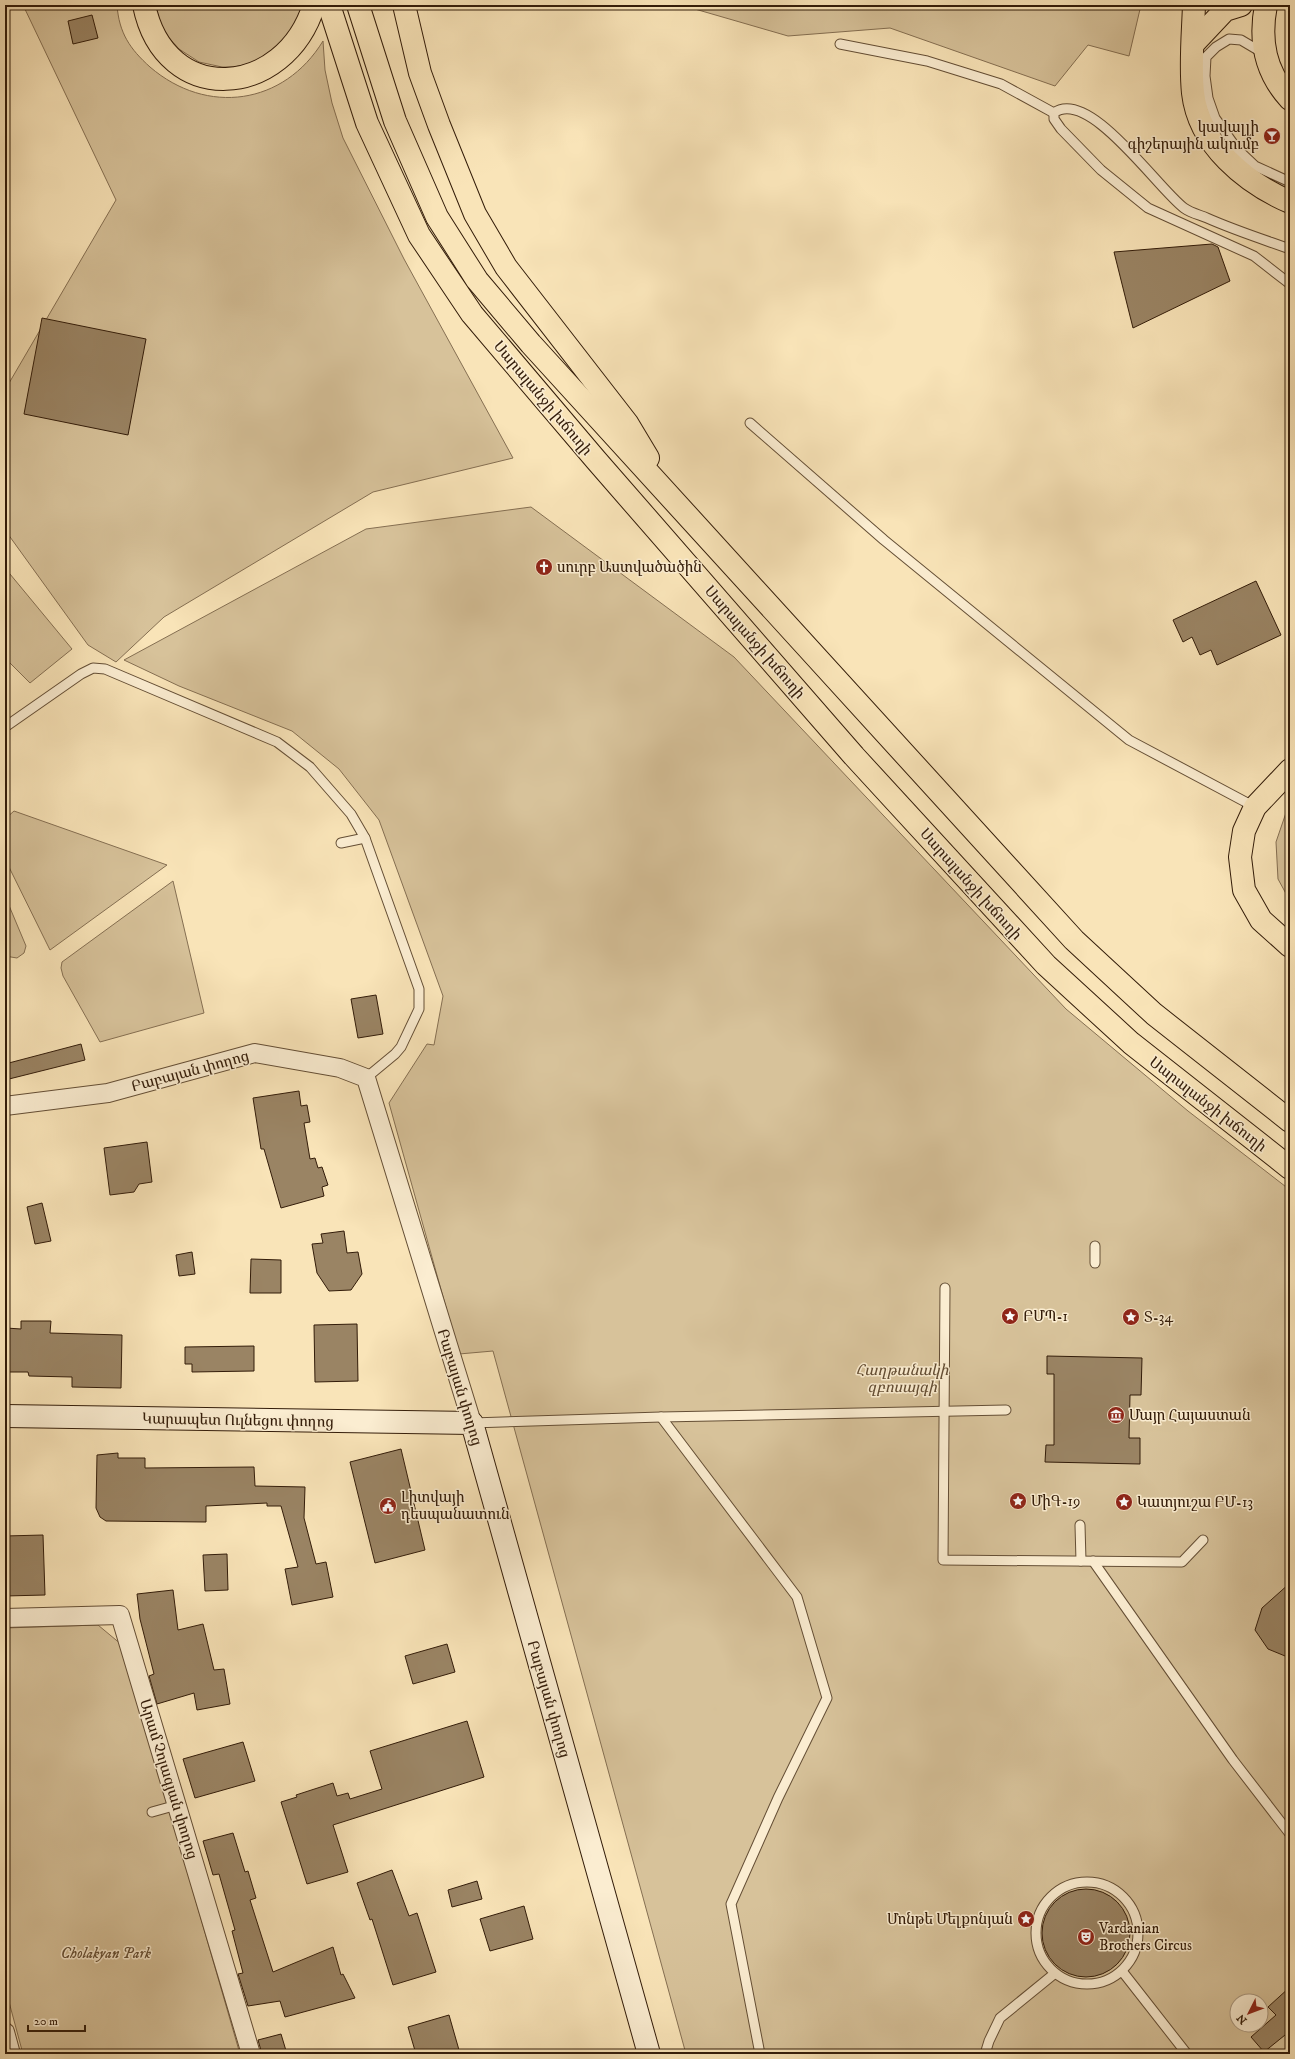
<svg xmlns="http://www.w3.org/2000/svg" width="1295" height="2059" viewBox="0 0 1295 2059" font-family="'IM FELL DW Pica','Noto Serif Armenian',serif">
	<rect width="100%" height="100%" fill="#f9e4b8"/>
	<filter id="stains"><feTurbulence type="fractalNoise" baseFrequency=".005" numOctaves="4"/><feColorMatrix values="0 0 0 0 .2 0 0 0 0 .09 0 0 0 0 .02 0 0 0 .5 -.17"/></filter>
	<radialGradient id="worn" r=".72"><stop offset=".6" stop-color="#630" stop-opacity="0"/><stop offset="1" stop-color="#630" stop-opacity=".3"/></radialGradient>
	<!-- green -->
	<g fill="#d7c29a" stroke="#856f52" fill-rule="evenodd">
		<path d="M23,5H117C119,33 130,49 150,67C207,116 284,105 323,41L325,70L332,103L343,138L404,259L513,458L373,492L164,617L116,662L88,645L5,530V390L116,200Z"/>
		<polygon points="154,5 304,5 294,32 258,62 234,67 222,67 199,62 179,49 163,31"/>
		<polygon points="681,5 1141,5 1129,56 1088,45 1055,86 890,28 788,36"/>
		<path d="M531,507L734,657L1066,1009L1188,1111L1290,1190V2054H686L493,1351L459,1354L389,1103L427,1044L434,1045L443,996L379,820L339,769L292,731L179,686L124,660L366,529ZM1237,2001H1261V2025H1237Z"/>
		<polygon points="5,568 72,649 30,683 5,658"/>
		<polygon points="1290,801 1290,901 1278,879 1276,842"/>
		<polygon points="14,811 167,865 50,950 5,859 5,819"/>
		<polygon points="173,881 204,1013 100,1042 63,976 61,968 62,962"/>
		<polygon points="5,896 26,946 24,953 17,958 5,956"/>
		<polygon points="98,1625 122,1645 240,2054 23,2054 5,1987 5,1628"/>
	</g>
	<!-- building -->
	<g fill="#9a8464" stroke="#331c09">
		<polygon points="92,15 98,38 73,44 68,21"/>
		<polygon points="1212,244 1218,247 1230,281 1133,328 1114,252"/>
		<polygon points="42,318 146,339 128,435 24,414"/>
		<polygon points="1256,581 1281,635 1217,665 1211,650 1200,655 1192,637 1183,642 1173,620"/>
		<polygon points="376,995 383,1034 358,1038 351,999"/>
		<polygon points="81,1044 85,1060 5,1080 5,1064"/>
		<polygon points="299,1091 301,1106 307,1105 310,1122 304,1123 310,1159 315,1158 318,1168 322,1167 328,1185 322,1187 324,1196 281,1208 264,1149 261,1149 253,1098"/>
		<polygon points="147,1142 152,1182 139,1184 134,1192 110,1195 104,1148"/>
		<polygon points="42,1203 51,1241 35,1244 27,1207"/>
		<polygon points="344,1231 347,1253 358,1252 362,1274 351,1290 329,1291 317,1273 312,1244 323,1243 321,1234"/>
		<polygon points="192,1252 195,1274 179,1276 176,1255"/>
		<polygon points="251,1259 281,1260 281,1293 250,1293"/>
		<polygon points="21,1321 51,1321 50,1333 122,1335 121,1388 72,1387 72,1377 29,1376 28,1372 6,1372 6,1328 21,1329"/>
		<polygon points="357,1324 358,1381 315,1382 314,1325"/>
		<polygon points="254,1346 254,1371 192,1372 192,1364 185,1364 185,1347"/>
		<polygon points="1047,1356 1142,1358 1141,1395 1130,1395 1129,1438 1140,1438 1140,1464 1045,1462 1046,1445 1054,1445 1054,1374 1047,1374"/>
		<polygon points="401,1449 425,1550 375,1563 350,1462"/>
		<polygon points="118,1453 118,1458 145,1458 145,1468 254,1467 255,1486 305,1487 304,1518 316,1564 326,1562 333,1597 292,1605 285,1569 298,1567 281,1506 267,1506 267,1503 206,1506 206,1522 106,1521 100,1517 96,1508 97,1455"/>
		<polygon points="43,1535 45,1595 5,1596 5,1536"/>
		<polygon points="227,1554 228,1590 205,1591 203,1555"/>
		<polygon points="1290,1583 1290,1658 1268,1649 1255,1630 1262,1608"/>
		<polygon points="173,1590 178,1630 203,1624 214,1670 224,1669 230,1704 197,1710 194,1693 157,1704 149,1676 154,1674 140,1619 137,1594"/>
		<polygon points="447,1644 455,1672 413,1684 405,1656"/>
		<polygon points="467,1721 484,1777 333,1825 348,1872 307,1884 281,1802 297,1797 296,1795 333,1783 337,1796 348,1793 350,1799 382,1789 370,1751"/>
		<polygon points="243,1742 255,1781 195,1798 183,1759"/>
		<polygon points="233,1833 245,1872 248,1871 256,1898 250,1900 273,1972 333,1947 341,1975 343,1974 355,1998 285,2017 280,2001 248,2006 238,1974 243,1973 232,1931 235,1930 219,1874 213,1875 203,1841"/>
		<polygon points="392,1870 409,1916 417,1913 436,1972 393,1985 372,1919 370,1920 357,1883"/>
		<polygon points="477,1881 482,1899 452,1907 448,1890"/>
		<circle cx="1086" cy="1933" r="44"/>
		<polygon points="524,1906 533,1939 490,1951 480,1919"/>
		<polygon points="1290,1987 1290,2031 1264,2052 1251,2037 1276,2015 1268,2007"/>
		<polygon points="449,2015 459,2050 445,2054 416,2054 408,2027"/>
		<polygon points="281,2034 287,2054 262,2054 258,2040"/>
	</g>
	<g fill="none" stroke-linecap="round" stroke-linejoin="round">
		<!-- lane casing -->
		<g stroke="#644e35" stroke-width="11">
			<g id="lane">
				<polyline points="840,44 927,61 1001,84 1054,113"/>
				<polyline points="1263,53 1241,40 1229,39 1216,47 1206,57 1205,76 1208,98 1215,118 1237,149 1255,166 1290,182"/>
				<path d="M1290,249C1262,239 1234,230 1207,218C1200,215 1191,213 1184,208C1158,189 1089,87 1054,113V119L1061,129L1101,170L1148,208L1254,256L1290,284"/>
				<polyline points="750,423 884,540 1129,740 1255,807"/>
				<polyline points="5,727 81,674 93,668 105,669 277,742 310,767 351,814 365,838 419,989 419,1009 401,1047 395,1054 366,1078"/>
				<polyline points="341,843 365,838"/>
				<polyline points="1095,1246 1095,1263"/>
				<polyline points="945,1288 943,1560 1182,1562 1203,1540"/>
				<polyline points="661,1417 797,1597 827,1698 778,1798 731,1904 760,2054"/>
				<polyline points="472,1423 661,1417 1006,1410"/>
				<polyline points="1080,1525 1081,1561"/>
				<polyline points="1093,1561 1233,1760 1290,1834"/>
				<polyline points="152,1812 177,1805"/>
				<circle cx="1087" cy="1933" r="51"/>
				<polyline points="1122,1971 1187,2054"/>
				<polyline points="985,2054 989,2041 1000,2018 1054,1974"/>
			</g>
		</g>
		<!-- street casing -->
		<g stroke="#644e35" stroke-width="20">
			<g id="street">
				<polyline points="5,1106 108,1093 255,1053 340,1068 366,1078 472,1423"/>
				<polyline points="5,1618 120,1615 251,2054"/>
				<polyline points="5,2032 11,2054"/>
			</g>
		</g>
		<!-- secondary casing -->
		<g stroke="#331c09" stroke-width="24">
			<polyline id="secondary" points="5,1416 472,1423 649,2054"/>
		</g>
		<!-- primary casing -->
		<g stroke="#331c09" stroke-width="24">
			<g id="primary">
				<path d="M144,5C165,108 285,99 314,5"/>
				<polyline points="329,5 367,123 419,235 472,314 596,460 854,756 1046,965 1131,1043 1290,1168"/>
				<polyline points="358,5 395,121 437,217 477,280 531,344 1074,940 1154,1014 1290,1121"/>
				<polyline points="404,5 420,73 439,125 475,214 506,267 627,423 648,458"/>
				<path d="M1194,5C1193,34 1190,64 1193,93C1199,145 1246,183 1290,202"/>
				<polyline points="1193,44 1225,10 1241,5"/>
				<polyline points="1290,770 1255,807 1244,831 1240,857 1244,890 1261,920 1290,946"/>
			</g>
		</g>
		<!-- highway casing -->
		<g stroke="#331c09" stroke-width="24">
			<path id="highway" d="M1266,5C1259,41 1265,72 1290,99"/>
		</g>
		<!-- lane -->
		<use href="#lane" stroke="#fbedd1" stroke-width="9"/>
		<!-- street -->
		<use href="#street" stroke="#fbedd1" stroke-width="18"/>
		<!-- secondary -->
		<use href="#secondary" stroke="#fbedd1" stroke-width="22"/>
		<!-- primary -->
		<use href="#primary" stroke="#f9e4b8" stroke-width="22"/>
		<!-- highway -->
		<use href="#highway" stroke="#f9e4b8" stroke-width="22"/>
	</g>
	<!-- icons -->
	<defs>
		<g id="bar-disc" transform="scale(0.9)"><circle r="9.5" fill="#8f2418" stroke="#fbedd1"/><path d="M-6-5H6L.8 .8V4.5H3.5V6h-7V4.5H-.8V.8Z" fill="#fff"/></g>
		<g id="church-disc" transform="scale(0.9)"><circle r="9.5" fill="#8f2418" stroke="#fbedd1"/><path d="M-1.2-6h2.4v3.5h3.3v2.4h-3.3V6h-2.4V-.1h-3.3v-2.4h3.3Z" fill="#fff"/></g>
		<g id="sight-disc" transform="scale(0.9)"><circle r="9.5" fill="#8f2418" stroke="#fbedd1"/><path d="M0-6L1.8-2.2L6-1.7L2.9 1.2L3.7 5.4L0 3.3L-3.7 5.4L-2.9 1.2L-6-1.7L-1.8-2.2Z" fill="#fff"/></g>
		<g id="museum-disc" transform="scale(0.9)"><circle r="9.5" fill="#8f2418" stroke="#fbedd1"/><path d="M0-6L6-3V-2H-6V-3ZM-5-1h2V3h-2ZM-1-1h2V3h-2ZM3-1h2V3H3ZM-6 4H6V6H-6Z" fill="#fff"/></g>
		<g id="civic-disc" transform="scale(0.9)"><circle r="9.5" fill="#8f2418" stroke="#fbedd1"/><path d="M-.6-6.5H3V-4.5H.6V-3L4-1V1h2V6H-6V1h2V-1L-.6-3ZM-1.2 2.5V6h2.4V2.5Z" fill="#fff"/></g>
		<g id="theatre-disc" transform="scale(0.9)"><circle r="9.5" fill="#8f2418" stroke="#fbedd1"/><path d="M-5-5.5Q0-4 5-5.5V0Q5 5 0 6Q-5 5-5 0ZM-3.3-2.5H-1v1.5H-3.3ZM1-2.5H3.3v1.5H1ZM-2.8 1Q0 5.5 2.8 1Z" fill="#fff"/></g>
	</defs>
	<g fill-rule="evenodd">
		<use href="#bar-disc" x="1272" y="136"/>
		<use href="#church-disc" x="544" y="567"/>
		<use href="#sight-disc" x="1010" y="1316"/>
		<use href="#sight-disc" x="1131" y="1317"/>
		<use href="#museum-disc" x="1116" y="1415"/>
		<use href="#sight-disc" x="1018" y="1501"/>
		<use href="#sight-disc" x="1124" y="1502"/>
		<use href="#civic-disc" x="388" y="1506"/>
		<use href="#sight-disc" x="1026" y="1919"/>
		<use href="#theatre-disc" x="1086" y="1937"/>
	</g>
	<g text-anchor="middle" stroke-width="3" stroke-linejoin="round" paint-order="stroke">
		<!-- poi labels -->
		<g font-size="15" fill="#331c09" stroke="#fbedd1" text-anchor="start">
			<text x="1259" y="132" text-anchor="end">կավալլի<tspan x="1259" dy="17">գիշերային ակումբ</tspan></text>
			<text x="557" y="572">սուրբ Աստվածածին</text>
			<text x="1023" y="1321">ԲՄՊ-1</text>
			<text x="1144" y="1322">Տ-34</text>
			<text x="1129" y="1420">Մայր Հայաստան</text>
			<text x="401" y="1502">Լիտվայի<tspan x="401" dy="17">դեսպանատուն</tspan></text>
			<text x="1031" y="1506">ՄիԳ-19</text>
			<text x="1137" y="1507">Կատյուշա ԲՄ-13</text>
			<text x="1013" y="1924" text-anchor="end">Մոնթե Մելքոնյան</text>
			<text x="1099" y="1933">Vardanian<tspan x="1099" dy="17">Brothers Circus</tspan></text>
		</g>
		<!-- street labels -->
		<g font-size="15" fill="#331c09" stroke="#fbedd1">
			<text transform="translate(543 398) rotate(50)" y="5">Սարալանջի խճուղի</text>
			<text transform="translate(755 642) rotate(49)" y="5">Սարալանջի խճուղի</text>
			<text transform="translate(971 884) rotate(48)" y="5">Սարալանջի խճուղի</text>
			<text transform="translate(190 1071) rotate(-15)" y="5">Բաբայան փողոց</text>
			<text transform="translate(1208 1104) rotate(38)" y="5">Սարալանջի խճուղի</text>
			<text transform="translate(460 1387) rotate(73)" y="5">Բաբայան փողոց</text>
			<text transform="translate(238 1420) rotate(1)" y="5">Կարապետ Ուլնեցու փողոց</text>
			<text transform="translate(549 1699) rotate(74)" y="5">Բաբայան փողոց</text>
			<text transform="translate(169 1779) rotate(73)" y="5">Արամ Չոլագյան փողոց</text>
		</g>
		<!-- park labels -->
		<g font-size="15" font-style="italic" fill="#644e34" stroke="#fbedd1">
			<text x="902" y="1375">Հաղթանակի<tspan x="902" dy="17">զբոսայգի</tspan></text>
			<text x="106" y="1958">Cholakyan Park</text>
		</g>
	</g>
	<!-- margin -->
	<rect width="1295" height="2059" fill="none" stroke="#f9e4b8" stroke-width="20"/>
	<rect x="6" y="6" width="1283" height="2047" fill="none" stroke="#331c09" stroke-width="2"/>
	<rect x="10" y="10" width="1275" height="2039" fill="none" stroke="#331c09"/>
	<!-- north arrow -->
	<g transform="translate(1249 2013) rotate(228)"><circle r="19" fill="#fbedd1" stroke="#ab9981"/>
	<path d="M0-3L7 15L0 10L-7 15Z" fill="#8f2418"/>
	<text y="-6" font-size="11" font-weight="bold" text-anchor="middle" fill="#331c09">N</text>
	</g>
	<!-- scale -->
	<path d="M28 2025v6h57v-6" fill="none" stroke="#331c09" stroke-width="2"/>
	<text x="34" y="2025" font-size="12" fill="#331c09" stroke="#fbedd1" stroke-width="3" paint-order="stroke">20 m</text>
	<rect width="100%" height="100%" filter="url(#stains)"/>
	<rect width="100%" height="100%" fill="url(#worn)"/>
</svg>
